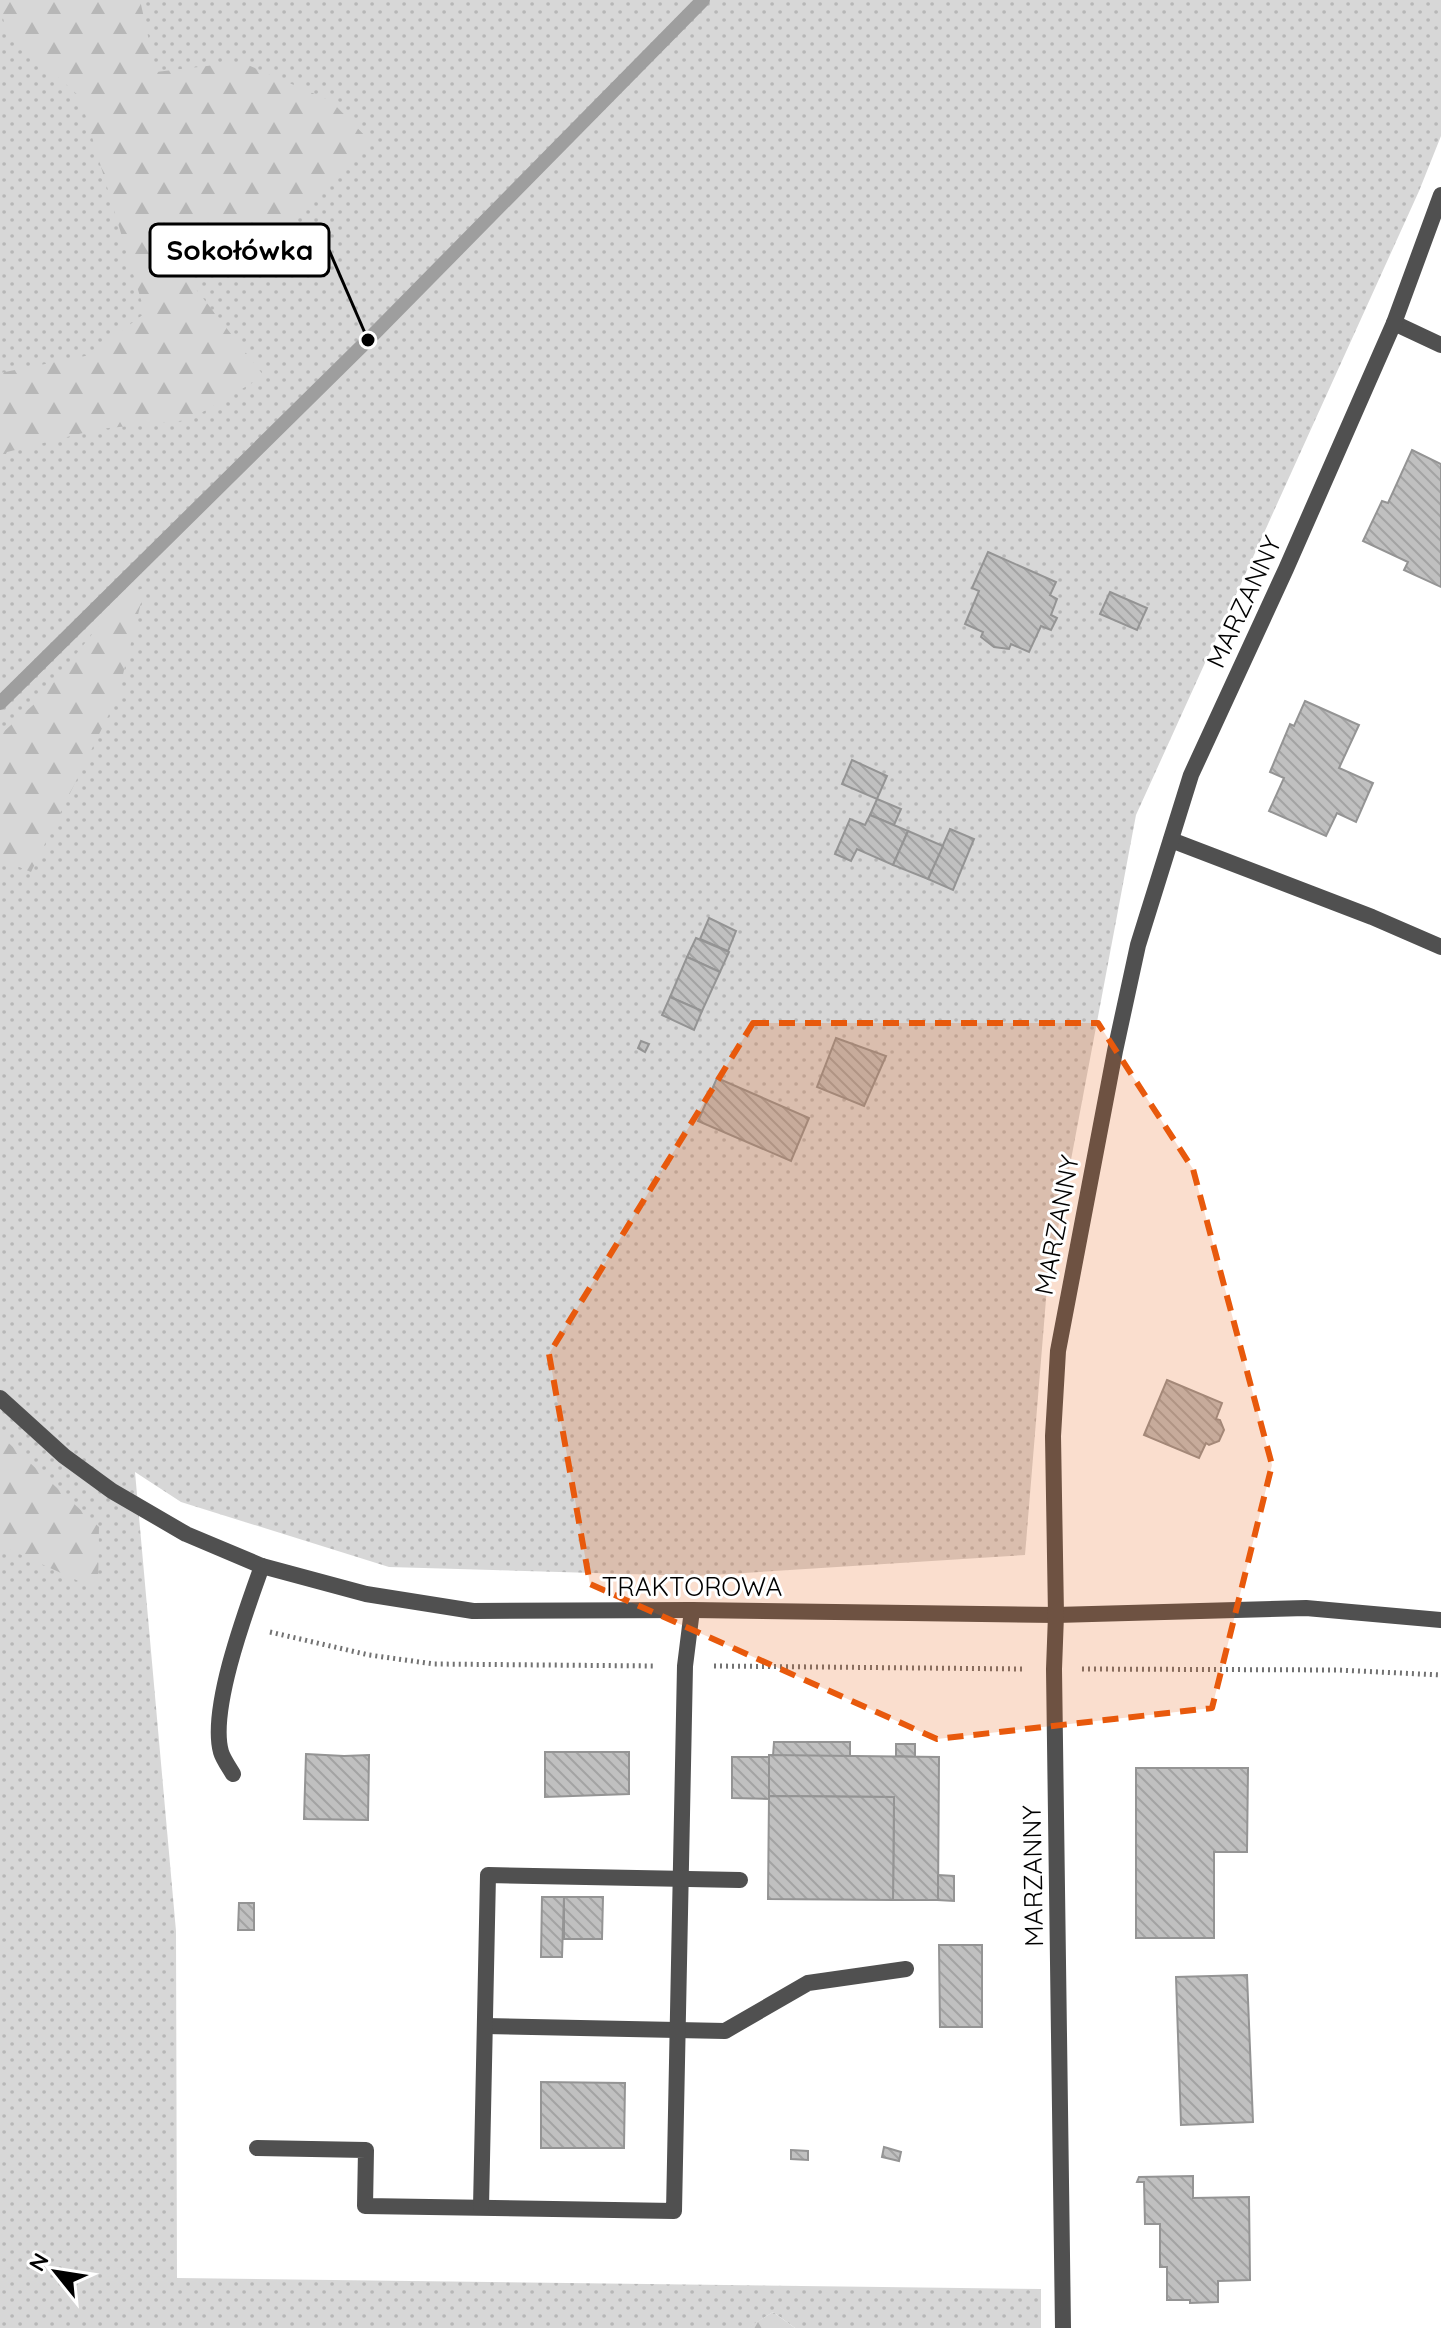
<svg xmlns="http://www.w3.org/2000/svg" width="1441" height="2328" viewBox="0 0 1441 2328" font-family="Quicksand,sans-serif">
	<defs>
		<pattern id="green-dots" width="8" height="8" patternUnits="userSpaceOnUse" patternTransform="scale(2)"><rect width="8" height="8" fill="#d7d7d7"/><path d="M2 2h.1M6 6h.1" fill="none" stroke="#b7b7b7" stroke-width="1.8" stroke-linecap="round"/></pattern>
		<pattern id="forest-firs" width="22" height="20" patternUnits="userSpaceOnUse" patternTransform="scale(2)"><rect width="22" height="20" fill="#d7d7d7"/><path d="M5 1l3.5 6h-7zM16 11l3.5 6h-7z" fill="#b7b7b7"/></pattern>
		<pattern id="building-back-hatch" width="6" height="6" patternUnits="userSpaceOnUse" patternTransform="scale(2)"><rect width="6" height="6" fill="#c0c0c0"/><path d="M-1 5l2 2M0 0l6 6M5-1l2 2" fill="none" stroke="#a3a3a3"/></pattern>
	</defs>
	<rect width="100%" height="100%" fill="#fff"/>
	<!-- green -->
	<polygon fill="url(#green-dots)" points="0,0 1441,0 1441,136 1419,191 1136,815 1047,1287 1025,1555 696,1576 389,1567 181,1502 135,1472 176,1931 177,2278 1041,2289 1041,2328 795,2328 773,2312 748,2328 0,2328"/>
	<!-- forest -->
	<g fill="url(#forest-firs)">
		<polygon points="0,0 140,0 156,72 241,62 331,101 372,143 284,229 188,279 264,376 189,420 99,429 7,452 0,465 0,373 90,355 145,313 80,97 7,31 0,9"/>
		<polygon points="145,587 117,698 31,872 0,859 0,735 42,697 120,599"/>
		<polygon points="0,1435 99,1527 98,1590 0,1545"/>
		<polygon points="773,2312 795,2328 747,2328"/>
	</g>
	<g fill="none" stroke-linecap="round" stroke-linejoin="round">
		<!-- stream -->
		<polyline stroke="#9e9e9e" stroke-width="14" points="0,703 368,340 703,0"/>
	</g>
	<!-- building -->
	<g fill="url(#building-back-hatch)" stroke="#949494" stroke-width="2">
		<polygon points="1412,450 1441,464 1441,587 1404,570 1408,562 1363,541 1382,501 1388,503"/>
		<polygon points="988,552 1056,582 1050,595 1057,599 1051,615 1057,618 1051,630 1041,626 1029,652 1011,644 1009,649 994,647 981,637 983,632 965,624 979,591 972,588"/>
		<polygon points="1110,592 1147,608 1137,630 1100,614"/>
		<polygon points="1305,701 1359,725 1339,768 1373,783 1356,822 1337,813 1326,836 1269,811 1284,778 1270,772 1290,724 1294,726"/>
		<polygon points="852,760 887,776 877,799 842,784"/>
		<polygon points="877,799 901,809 894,825 870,815"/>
		<polygon points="870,815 908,831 893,865 857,849 851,861 835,854 850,819 865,825"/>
		<polygon points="950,829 974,839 953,890 928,879"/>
		<polygon points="908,831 943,846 928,879 893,865"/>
		<polygon points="709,918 736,931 728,951 700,939"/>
		<polygon points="696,938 729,952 720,972 687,957"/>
		<polygon points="687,957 720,972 702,1011 670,997"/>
		<polygon points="670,997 702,1011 694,1030 662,1015"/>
		<polygon points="836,1038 886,1056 864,1106 817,1087"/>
		<polygon points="641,1041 649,1044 645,1052 638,1048"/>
		<polygon points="717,1078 809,1118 791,1161 698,1121"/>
		<polygon points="1167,1380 1222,1403 1216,1419 1220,1420 1224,1430 1219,1441 1209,1445 1206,1443 1199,1458 1144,1435"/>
		<polygon points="774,1742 850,1742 850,1756 773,1756"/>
		<polygon points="896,1744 915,1744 915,1757 896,1756"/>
		<polygon points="545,1752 629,1752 629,1794 545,1797"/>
		<polygon points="306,1754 344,1756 369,1755 368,1820 304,1819"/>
		<polygon points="769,1755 939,1757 938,1900 893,1900 894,1797 769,1796"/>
		<polygon points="732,1757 769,1757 769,1799 732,1798"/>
		<polygon points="1136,1768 1248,1768 1247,1852 1214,1852 1214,1938 1136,1938"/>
		<polygon points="769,1796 894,1797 893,1900 768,1899"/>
		<polygon points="938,1875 954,1876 954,1901 938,1900"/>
		<polygon points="542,1897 564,1897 562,1957 541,1957"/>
		<polygon points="564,1897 603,1897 602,1939 564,1939"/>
		<polygon points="239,1903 254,1903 254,1930 238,1930"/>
		<polygon points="939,1945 982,1945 982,2027 940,2027"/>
		<polygon points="1247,1975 1253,2122 1181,2125 1176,1977"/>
		<polygon points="541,2082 625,2083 624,2148 541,2148"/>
		<polygon points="884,2147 901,2152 899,2161 882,2157"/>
		<polygon points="791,2150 808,2151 808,2160 791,2159"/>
		<polygon points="1193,2176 1193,2198 1249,2197 1250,2280 1218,2281 1218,2302 1190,2303 1190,2300 1167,2300 1167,2267 1160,2267 1160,2224 1145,2224 1144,2182 1137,2182 1139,2177"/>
	</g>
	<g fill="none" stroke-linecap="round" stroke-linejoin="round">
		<!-- path -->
		<g stroke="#727272" stroke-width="5" stroke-dasharray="2 4" stroke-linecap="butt">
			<polyline points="270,1632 369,1655 434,1664 656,1666"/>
			<polyline points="714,1666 1024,1669"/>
			<polyline points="1082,1669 1338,1670 1441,1675"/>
		</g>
		<!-- service -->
		<g stroke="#505050" stroke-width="16">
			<path d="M233,1774C229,1767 223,1759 221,1752C209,1709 247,1608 262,1566"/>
			<polyline points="485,2026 725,2031 808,1983 906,1969"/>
			<polyline points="257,2148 366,2150 365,2206 674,2211 685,1666 692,1610"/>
			<polyline points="481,2207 488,1875 740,1880"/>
		</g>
		<!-- minor -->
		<g stroke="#505050" stroke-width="16">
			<polyline points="1394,323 1441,345"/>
			<polyline points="1171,840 1372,917 1441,947"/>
			<polyline points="0,1398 64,1456 112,1491 186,1534 262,1566 366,1594 473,1611 692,1610 1056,1615 1306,1608 1441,1620"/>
			<polyline points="1063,2328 1054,1669 1056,1615 1053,1436 1058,1351 1115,1051 1138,945 1191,775 1286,569 1394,323 1441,195"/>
		</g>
	</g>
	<!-- marked area -->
	<path fill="#e8590c" fill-opacity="0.2" stroke="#e8590c" stroke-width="6" stroke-dasharray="16 10" stroke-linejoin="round" d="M753,1023H1098L1193,1169L1272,1465L1212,1708L937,1739L590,1584L549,1354Z"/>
	<g text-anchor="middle" stroke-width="6" stroke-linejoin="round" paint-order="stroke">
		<!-- street labels -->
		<g font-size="26" fill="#000" stroke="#fff">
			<text transform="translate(1244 602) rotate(-65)" y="9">MARZANNY</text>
			<text transform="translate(1057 1225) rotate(-79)" y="9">MARZANNY</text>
			<text x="692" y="1596">TRAKTOROWA</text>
			<text transform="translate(1033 1876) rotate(-91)" y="9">MARZANNY</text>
		</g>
	</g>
	<!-- callouts -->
	<path fill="none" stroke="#000" stroke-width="3" d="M368 340L329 250"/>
	<circle fill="#000" stroke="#fff" stroke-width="3" cx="368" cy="340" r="8"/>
	<rect fill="#fff" stroke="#000" stroke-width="3" x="150" y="224" width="179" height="52" rx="8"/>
	<g font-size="28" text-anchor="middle" font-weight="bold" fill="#000">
		<text x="240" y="260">Sokołówka</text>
	</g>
	<!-- north arrow -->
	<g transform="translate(56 2272) rotate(300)" stroke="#ffffff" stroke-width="6" paint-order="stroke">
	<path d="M0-6L14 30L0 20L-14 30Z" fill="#000000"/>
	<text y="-12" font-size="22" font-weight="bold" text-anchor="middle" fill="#000000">N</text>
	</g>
</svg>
